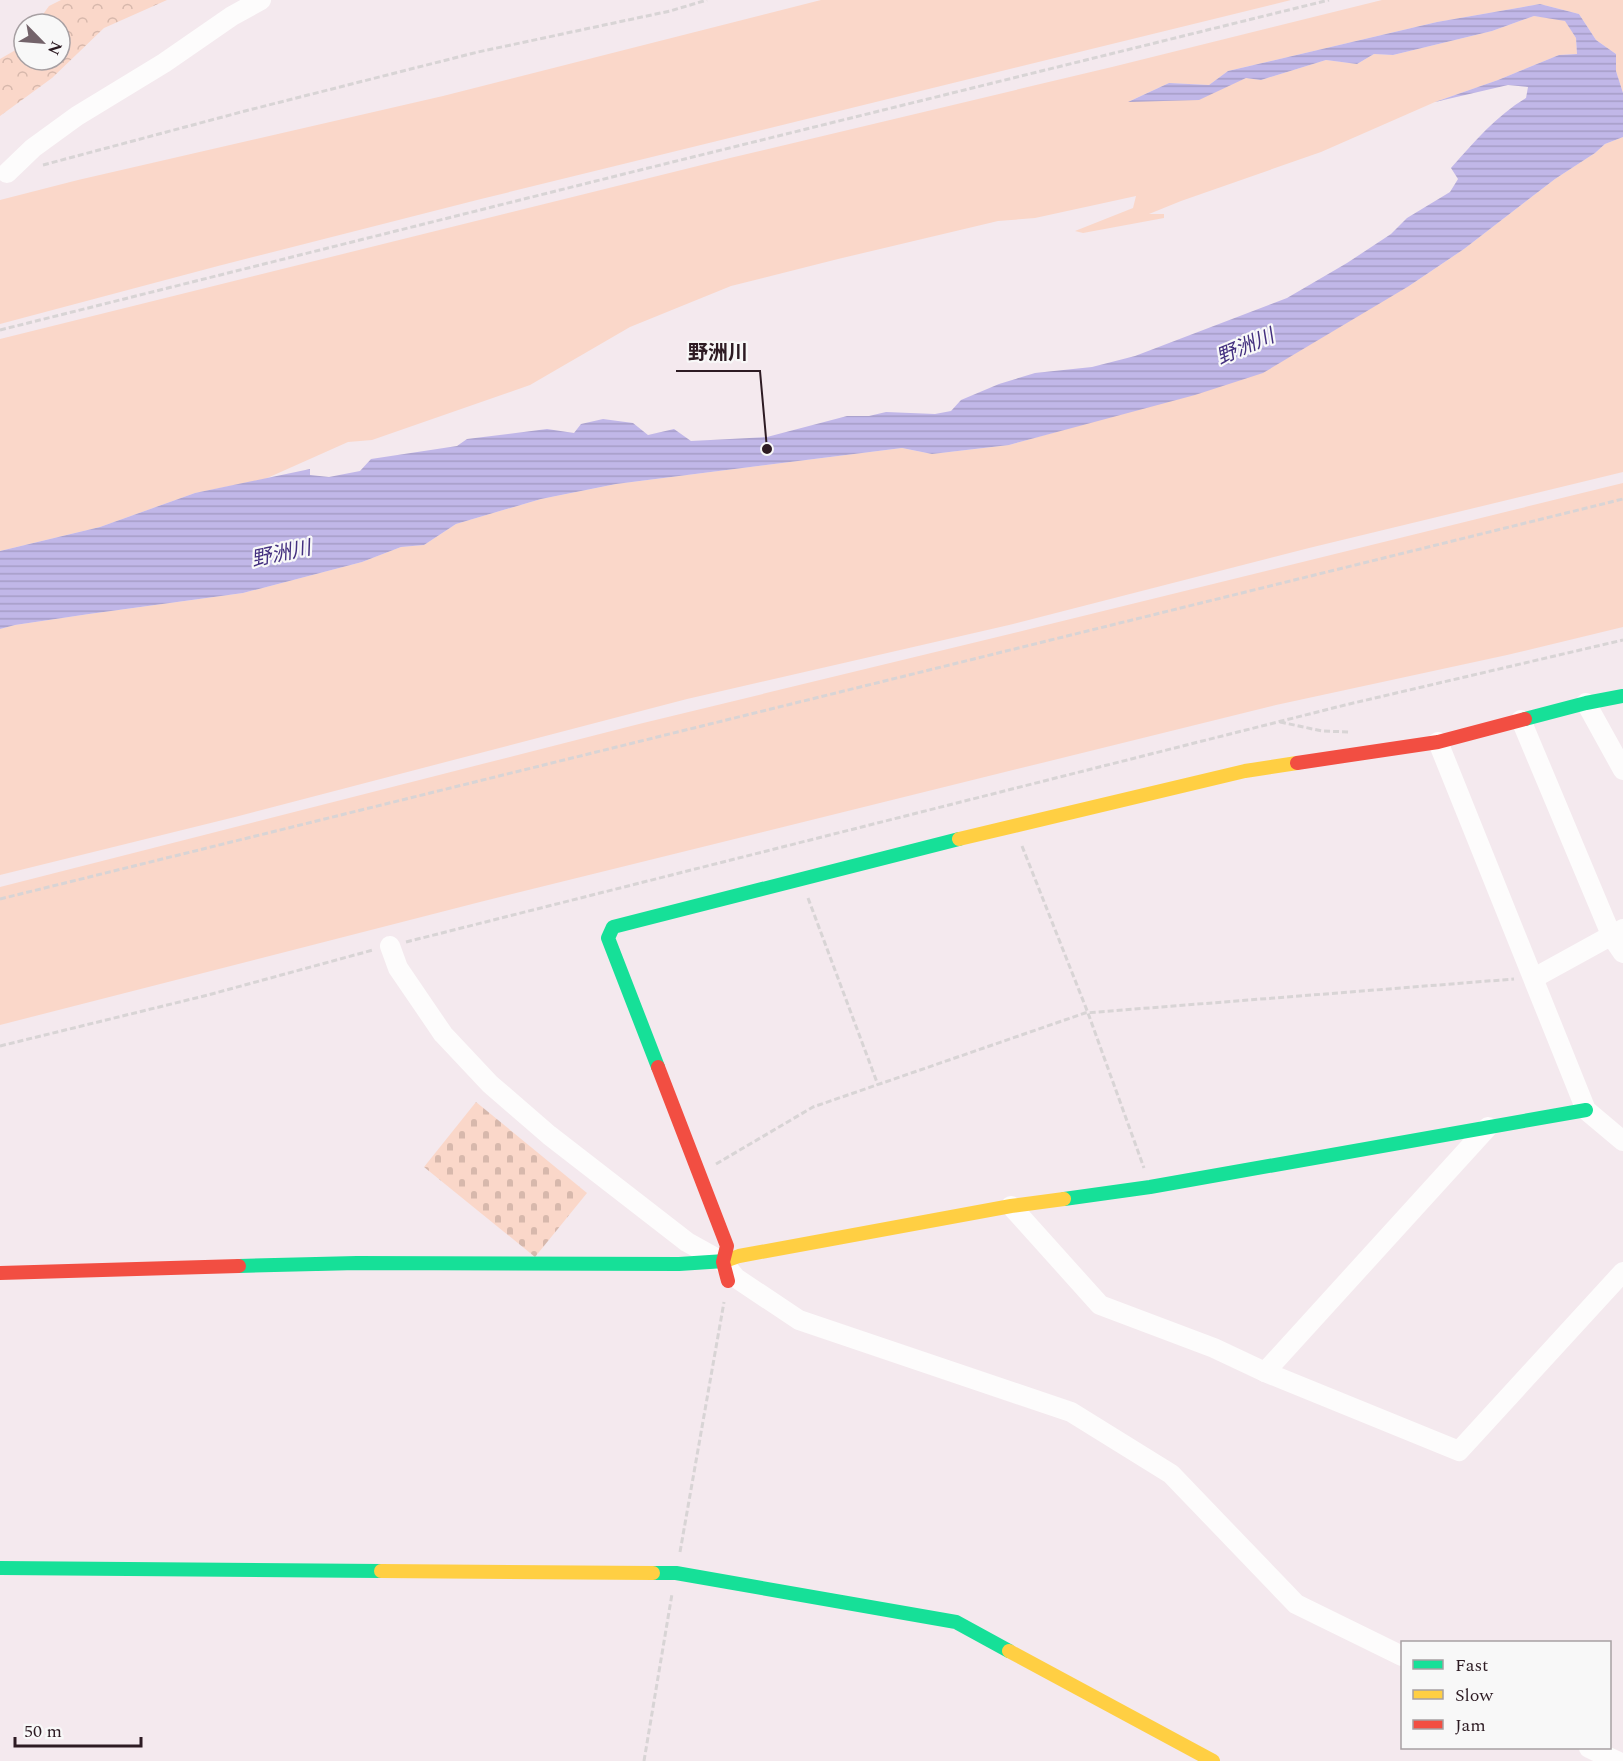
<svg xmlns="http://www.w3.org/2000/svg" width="1623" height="1761" viewBox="0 0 1623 1761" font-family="Spectral,'Noto Sans JP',serif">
	<defs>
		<pattern id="forest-crowns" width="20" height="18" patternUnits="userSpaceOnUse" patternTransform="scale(1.5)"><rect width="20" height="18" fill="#fad7c9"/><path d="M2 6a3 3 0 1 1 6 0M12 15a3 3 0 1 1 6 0" fill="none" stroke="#d7b8ac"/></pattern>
		<pattern id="cemetery-stones" width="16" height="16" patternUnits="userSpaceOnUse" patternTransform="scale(1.5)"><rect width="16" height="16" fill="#fad7c9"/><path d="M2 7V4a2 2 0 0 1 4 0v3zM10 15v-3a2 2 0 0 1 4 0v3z" fill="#d7b8ac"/></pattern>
		<pattern id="water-rules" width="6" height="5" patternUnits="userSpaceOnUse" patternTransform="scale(1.5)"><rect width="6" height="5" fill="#c1b7e8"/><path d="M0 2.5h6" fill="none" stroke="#a69dc7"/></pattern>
	</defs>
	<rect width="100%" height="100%" fill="#f4e9ee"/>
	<!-- green -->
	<g fill="#fad7c9">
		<polygon points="821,0 1291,0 481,199 218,266 0,324 0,200 78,180 443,96"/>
		<polygon points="1382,0 1623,0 1623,93 1616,71 1616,54 1596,40 1579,14 1540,4 1437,22 1228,71 1209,85 1169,83 1130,101 1229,85 1246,78 1261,80 1326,60 1357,64 1374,54 1393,55 1492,31 1534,16 1565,20 1576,38 1577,54 1559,55 1498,80 1435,102 1321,152 1181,201 1149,214 1164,214 1164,218 1083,233 1075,231 1133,208 1136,196 1035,218 998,221 838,259 731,286 630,327 530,385 372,440 348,442 265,479 195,493 100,527 0,551 0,339 730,158 1112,67"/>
		<polygon points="1623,137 1623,472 1309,548 1009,625 687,699 235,817 0,875 0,629 15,625 89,614 243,593 362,562 401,547 424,545 456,524 541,499 616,484 902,448 932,454 1009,445 1109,417 1409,286 1464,249 1555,179 1595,153 1605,144"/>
		<polygon points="1623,483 1623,627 1507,655 1276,705 480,902 0,1025 0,887 639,724 1030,629"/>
	</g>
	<!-- forest -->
	<polygon fill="url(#forest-crowns)" points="61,0 167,0 104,28 52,78 0,116 0,59 19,48 24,41 24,60 60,60 60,24 36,24 49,6"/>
	<!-- cemetery -->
	<polygon fill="url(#cemetery-stones)" points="476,1102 587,1193 535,1257 424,1167"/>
	<!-- water -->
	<path fill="url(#water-rules)" d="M1540,4L1579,14L1596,40L1616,54V71L1623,93V137L1605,144L1595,153L1555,179L1464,249L1409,286L1263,373L1195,395L1009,445L932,454L902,448L616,484L541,499L456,524L424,545L401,547L362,562L243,593L89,614L15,625L0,629V551L100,527L195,493L310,469V475L329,477L360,471L371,459L457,446L467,439L547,429L574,433L581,424L603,419L633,423L648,435L674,429L691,441L767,437L847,416H869L886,412L935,414L951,411L961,400L999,384L1035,373L1092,367L1135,356L1287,298L1347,263L1391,234L1407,218L1450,192L1458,179L1451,168C1474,142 1496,116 1526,98L1528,87L1508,85L1435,102L1498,80L1559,55L1577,54L1576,38L1565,21L1534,16L1492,31L1393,55L1374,54L1357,64L1326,60L1261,80L1246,78L1199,100L1128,102L1169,83L1209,85L1228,71L1437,22Z"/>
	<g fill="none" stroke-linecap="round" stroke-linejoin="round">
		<!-- path -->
		<g stroke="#d8d4d5" stroke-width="3" stroke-dasharray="6 3" stroke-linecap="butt">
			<polyline points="43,165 245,111 478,52 670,11 707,0"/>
			<polyline points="0,330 624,174 1329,0"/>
			<polyline points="1280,722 1322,731 1350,732"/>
			<polyline points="1022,846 1088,1013 1144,1168"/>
			<polyline points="808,898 878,1085"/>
			<polyline points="0,899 1623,499"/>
			<polyline points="406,942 1345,705 1623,640"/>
			<polyline points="0,1046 208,995 373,950"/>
			<polyline points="716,1164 813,1107 1085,1013 1514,979"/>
			<polyline points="680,1552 724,1302"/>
			<polyline points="644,1761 672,1594"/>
		</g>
		<!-- street -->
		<g stroke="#fdfcfc" stroke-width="20">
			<polyline points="7,173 33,148 77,116 164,63 232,16 261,0"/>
			<polyline points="1586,703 1623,770"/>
			<polyline points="1521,720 1612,937 1623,953"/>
			<polyline points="1438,742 1586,1110 1623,1141"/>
			<polyline points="390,946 398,968 443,1034 490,1084 549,1135 687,1242 723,1262 736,1278 799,1320 1071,1412 1171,1474 1296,1604 1402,1656"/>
			<polyline points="1534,978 1623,929"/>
			<polyline points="1011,1206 1100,1305 1214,1348 1265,1372 1459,1451 1623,1272"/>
			<polyline points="1265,1372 1488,1127"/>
			<polyline points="1589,1748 1617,1761"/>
		</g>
		<!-- fast -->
		<g stroke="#16e098" stroke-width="14">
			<polyline points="1525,719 1586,703 1623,696"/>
			<polyline points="658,1067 608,938 613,927 959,839"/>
			<polyline points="1064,1199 1150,1187 1586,1110"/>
			<polyline points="239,1266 357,1263 679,1264 725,1261"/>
			<polyline points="0,1568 381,1571"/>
			<polyline points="653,1573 676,1573 956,1622 1009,1651"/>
		</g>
		<!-- slow -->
		<g stroke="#ffcf43" stroke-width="14">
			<polyline points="959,839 1245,771 1297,763"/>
			<polyline points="725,1261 739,1256 1011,1206 1064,1199"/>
			<polyline points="381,1571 653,1573"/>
			<polyline points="1009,1651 1213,1761"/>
		</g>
		<!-- jam -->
		<g stroke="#f24e42" stroke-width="14">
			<polyline points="1297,763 1438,742 1525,719"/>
			<polyline points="658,1067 727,1246 723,1262 728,1281"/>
			<polyline points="0,1273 239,1266"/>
		</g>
	</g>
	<g text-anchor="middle" stroke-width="4.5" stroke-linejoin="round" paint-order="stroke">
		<!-- water labels -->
		<g font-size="20" font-style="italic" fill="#432f7f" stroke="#f8f8f8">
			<text transform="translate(1245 346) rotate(-23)" y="7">野洲川</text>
			<text transform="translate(281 553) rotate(-12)" y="7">野洲川</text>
		</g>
	</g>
	<!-- callouts -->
	<path fill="none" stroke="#2d1b23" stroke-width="2" d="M767 449L760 371H676"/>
	<circle fill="#2d1b23" stroke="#f8f8f8" stroke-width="2" cx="767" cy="449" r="6"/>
	<g font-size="20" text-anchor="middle" font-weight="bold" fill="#2d1b23" stroke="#f8f8f8" stroke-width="4.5" stroke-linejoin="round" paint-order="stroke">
		<text x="718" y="359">野洲川</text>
	</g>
	<!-- legend -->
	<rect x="1401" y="1641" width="210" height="108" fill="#f8f8f8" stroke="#a7a0a3" stroke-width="1.5"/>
	<rect x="1413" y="1660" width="30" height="9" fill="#16e098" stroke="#a7a0a3" stroke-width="1.5"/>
	<text x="1455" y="1671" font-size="18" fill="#2d1b23">Fast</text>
	<rect x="1413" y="1690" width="30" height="9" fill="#ffcf43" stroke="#a7a0a3" stroke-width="1.5"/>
	<text x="1455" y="1701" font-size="18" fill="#2d1b23">Slow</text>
	<rect x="1413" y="1720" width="30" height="9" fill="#f24e42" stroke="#a7a0a3" stroke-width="1.5"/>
	<text x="1455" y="1731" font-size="18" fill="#2d1b23">Jam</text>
	<!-- north arrow -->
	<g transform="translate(42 42) rotate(115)"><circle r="28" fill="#f8f8f8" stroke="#a7a0a3" stroke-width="1.5"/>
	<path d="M0-4.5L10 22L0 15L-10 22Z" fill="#73636a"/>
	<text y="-9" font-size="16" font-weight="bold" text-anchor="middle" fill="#2d1b23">N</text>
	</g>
	<!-- scale -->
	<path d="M15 1737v9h126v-9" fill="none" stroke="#2d1b23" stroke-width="3"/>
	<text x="24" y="1737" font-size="18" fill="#2d1b23" stroke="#f8f8f8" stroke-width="4.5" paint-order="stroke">50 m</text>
</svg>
